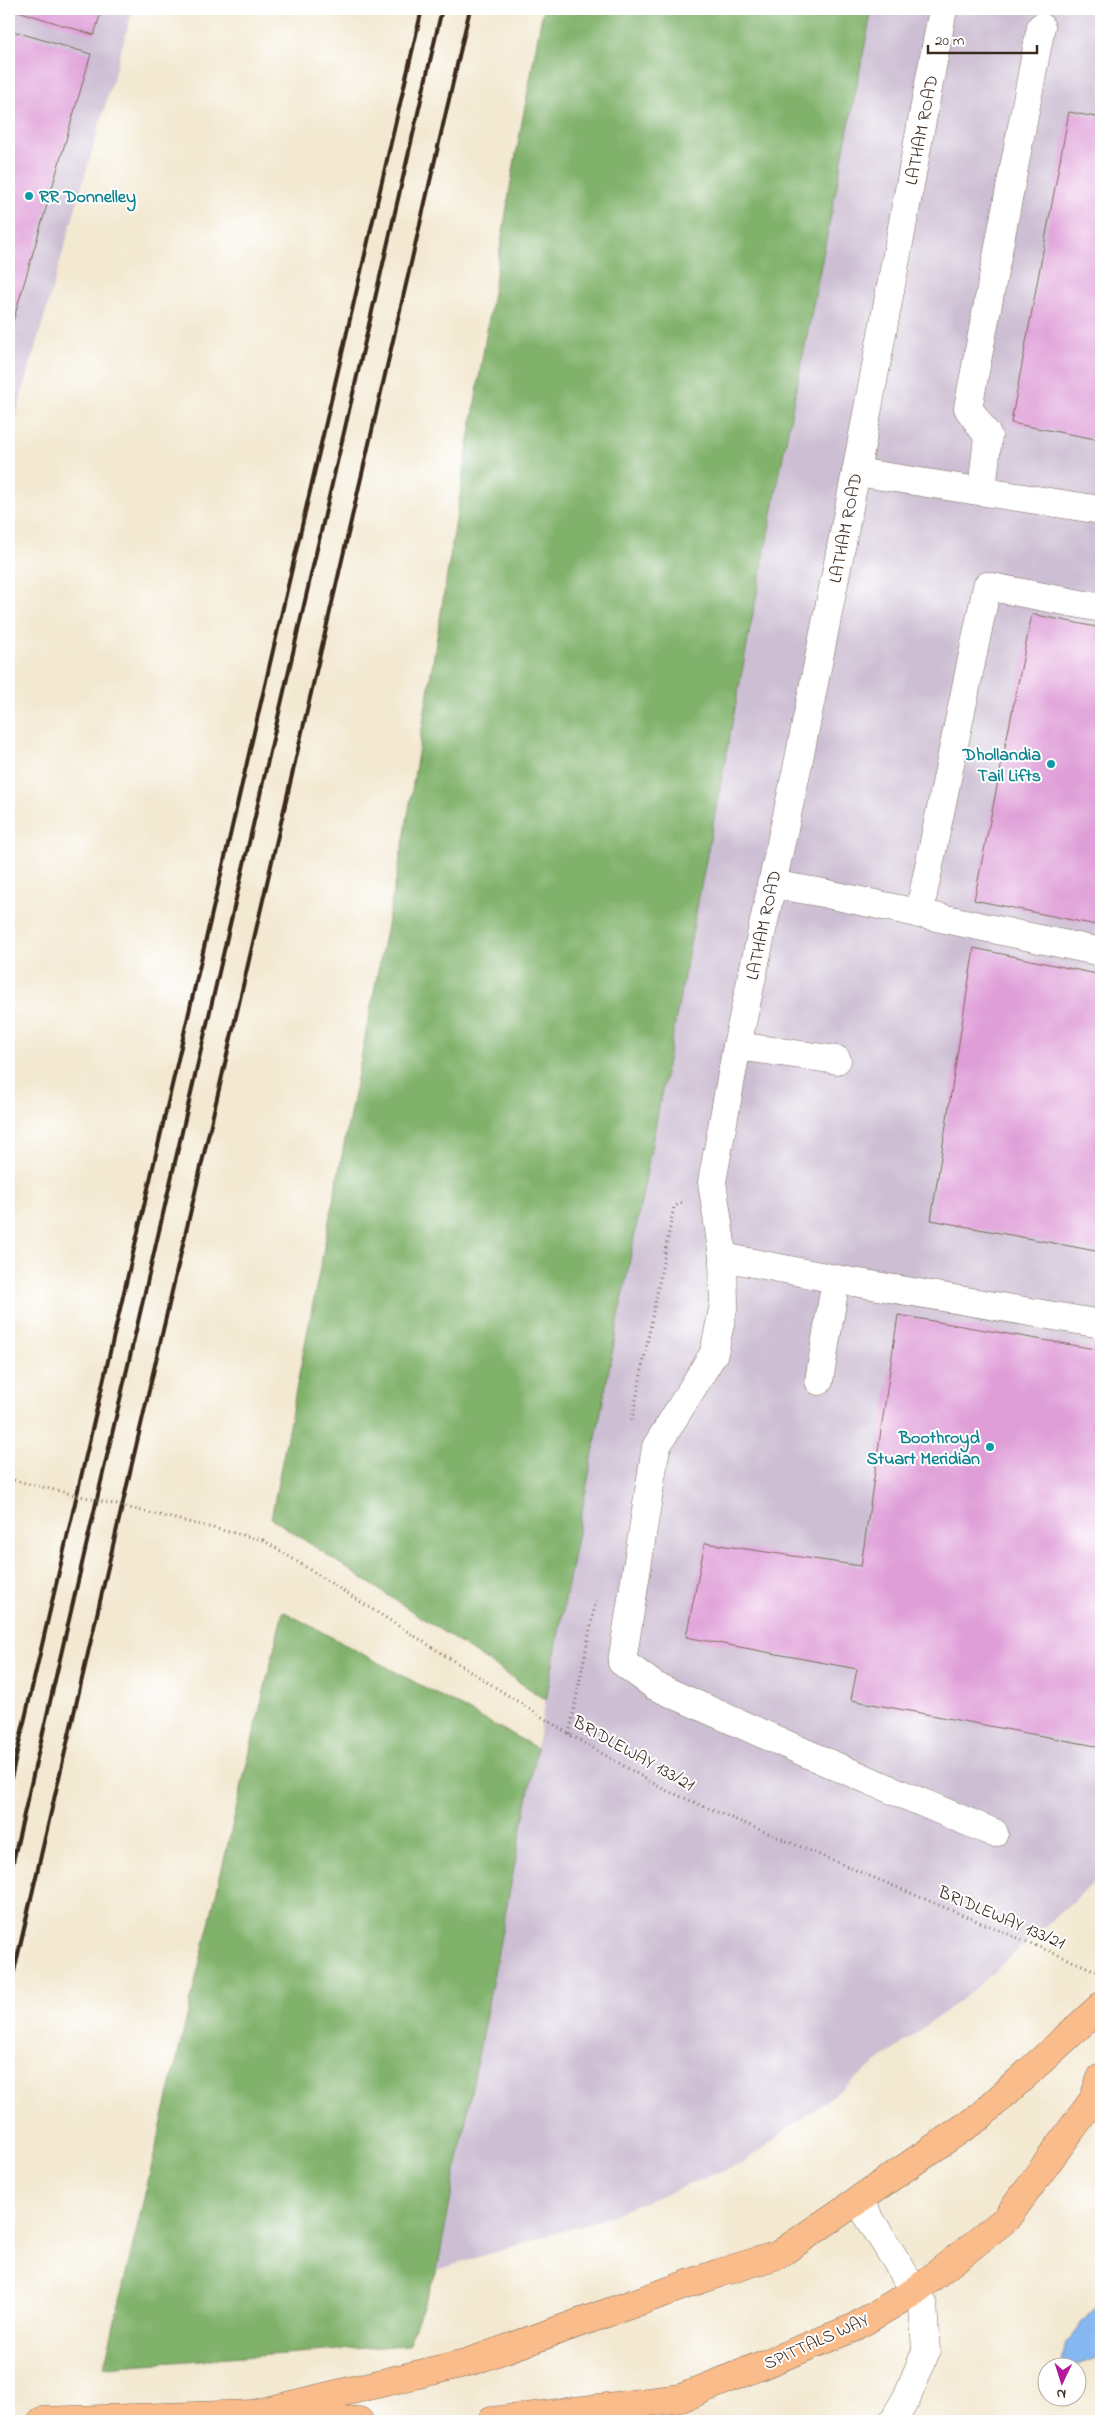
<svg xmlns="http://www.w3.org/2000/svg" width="1110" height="2430" viewBox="0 0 1110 2430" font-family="'Indie Flower',sans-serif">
	<rect width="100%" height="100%" fill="#fff"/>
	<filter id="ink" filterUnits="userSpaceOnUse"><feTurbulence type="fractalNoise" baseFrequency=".02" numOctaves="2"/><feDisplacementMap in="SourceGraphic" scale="10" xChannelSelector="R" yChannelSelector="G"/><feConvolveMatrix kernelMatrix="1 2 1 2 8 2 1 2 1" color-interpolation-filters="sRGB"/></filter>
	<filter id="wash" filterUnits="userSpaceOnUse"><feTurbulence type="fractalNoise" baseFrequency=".0096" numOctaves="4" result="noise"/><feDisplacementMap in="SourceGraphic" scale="20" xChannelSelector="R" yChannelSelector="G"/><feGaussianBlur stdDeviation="1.12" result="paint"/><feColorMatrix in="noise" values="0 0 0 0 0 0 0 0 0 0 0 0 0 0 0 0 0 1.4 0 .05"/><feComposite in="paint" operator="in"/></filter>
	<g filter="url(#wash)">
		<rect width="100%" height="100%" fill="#f3e8d0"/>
		<!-- industrial -->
		<g fill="#ccbed3">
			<polygon points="9,9 133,9 9,439"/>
			<polygon points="872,9 1101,9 1101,1876 971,1992 743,2163 599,2220 437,2270 783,456"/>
		</g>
		<!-- forest -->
		<g fill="#81b26c" stroke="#5e6e45">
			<polygon points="543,9 872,9 783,456 546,1700 271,1518 405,833 512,176"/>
			<polygon points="283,1611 537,1748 437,2270 408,2345 104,2367"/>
		</g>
		<!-- water -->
		<polygon fill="#85b8f2" stroke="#607188" points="1101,2301 1101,2354 1098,2357 1073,2367 1061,2367 1066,2343"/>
		<g id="blocks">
			<!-- building -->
			<g fill="#df9ed8">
				<polygon points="12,9 102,9 94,35"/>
				<polygon points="9,30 91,54 9,335"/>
				<polygon points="1069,112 1101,118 1101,440 1011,423"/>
				<polygon points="1032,614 1101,628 1101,926 974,900"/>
				<polygon points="974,948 1101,975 1101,1252 931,1220"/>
				<polygon points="898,1315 1101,1350 1101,1747 851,1700 857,1669 686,1637 705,1543 861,1566"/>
			</g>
		</g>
	</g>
	<g filter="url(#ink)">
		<use href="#blocks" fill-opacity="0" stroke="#7b6c5c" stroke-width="1"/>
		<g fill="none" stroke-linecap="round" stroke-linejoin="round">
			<!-- minor casing -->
			<g stroke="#7b6c5c" stroke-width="29">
				<g id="minor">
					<polyline points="943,9 856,472 798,764 737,1046 712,1182 723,1257 724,1304 714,1353 656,1447 622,1662 655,1686 826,1762 994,1833"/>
					<polyline points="856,472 1101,510"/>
					<polyline points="982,490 988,436 968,408 1041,27"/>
					<polyline points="771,884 818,892 1101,952"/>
					<polyline points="919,914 987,586 1101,608"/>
					<polyline points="737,1046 837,1060"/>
					<polyline points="723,1257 836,1279 1101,1324"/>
					<polyline points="819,1381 836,1279"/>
					<polyline points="858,2200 923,2304 926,2351 907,2397 893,2421"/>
				</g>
			</g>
			<!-- highway casing -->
			<g stroke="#7b6c5c" stroke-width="29">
				<g id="highway">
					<polyline points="253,2414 469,2362 719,2273 778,2255 979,2117 1101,2006"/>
					<polyline points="42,2421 253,2414 359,2421"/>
					<polyline points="492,2421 681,2398 853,2328 915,2291 1006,2219 1093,2100 1101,2078"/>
				</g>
			</g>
			<!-- path -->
			<g stroke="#7b6c5c" stroke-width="3" stroke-dasharray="1 4" stroke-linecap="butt">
				<polyline points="632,1420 674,1207 682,1202"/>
				<polyline points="263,1540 569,1734 665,1790 1101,1973"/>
				<polyline points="569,1734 596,1600"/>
			</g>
			<!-- minor -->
			<use href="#minor" stroke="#fff" stroke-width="28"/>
			<!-- highway -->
			<use href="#highway" stroke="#fabc8b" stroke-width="28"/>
			<!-- rail -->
			<g stroke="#3b2a1e" stroke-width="4">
				<polyline points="9,1787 422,9"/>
				<polyline points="9,1879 442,9"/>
				<polyline points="9,1993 470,9"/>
			</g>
			<!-- path-bridge -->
			<polyline stroke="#7b6c5c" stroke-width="3" stroke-dasharray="1 4" stroke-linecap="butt" points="9,1479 263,1540"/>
		</g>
	</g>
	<!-- markers -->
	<g fill="#0f9aa8" stroke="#fff" stroke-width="2">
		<circle cx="29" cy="196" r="5"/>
		<circle cx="1051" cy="764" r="5"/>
		<circle cx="990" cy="1447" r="5"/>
	</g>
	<g text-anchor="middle" stroke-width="4" stroke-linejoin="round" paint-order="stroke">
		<!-- street labels -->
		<g font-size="18" fill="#3b2a1e" stroke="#fff">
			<text transform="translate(921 130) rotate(-79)" y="6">LATHAM ROAD</text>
			<text transform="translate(845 528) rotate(-79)" y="6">LATHAM ROAD</text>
			<text transform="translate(763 925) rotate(-78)" y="6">LATHAM ROAD</text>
			<text transform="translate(634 1753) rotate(29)" y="6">BRIDLEWAY 133/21</text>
			<text transform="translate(1002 1917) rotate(23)" y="6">BRIDLEWAY 133/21</text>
			<text transform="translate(816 2341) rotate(-24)" y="6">SPITTALS WAY</text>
		</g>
		<!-- culture labels -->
		<g font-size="18" font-weight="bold" fill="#0d838f" stroke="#fff" text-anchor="end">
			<text x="39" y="202" text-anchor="start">RR Donnelley</text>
			<text x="1041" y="760">Dhollandia<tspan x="1041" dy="21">Tail Lifts</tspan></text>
			<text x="980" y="1443">Boothroyd<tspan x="980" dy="21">Stuart Meridian</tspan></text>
		</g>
	</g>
	<!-- margin -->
	<rect width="1110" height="2430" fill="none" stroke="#fff" stroke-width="30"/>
	<!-- north arrow -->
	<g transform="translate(1062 2382) rotate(184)"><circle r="24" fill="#ffffff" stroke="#b1aaa5"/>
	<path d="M0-4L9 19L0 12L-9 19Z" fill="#b5179e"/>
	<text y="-8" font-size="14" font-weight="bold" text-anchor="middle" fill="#3b2a1e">N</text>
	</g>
	<!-- scale -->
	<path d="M928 45v8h109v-8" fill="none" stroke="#3b2a1e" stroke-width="2.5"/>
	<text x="935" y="45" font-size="15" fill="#3b2a1e" stroke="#ffffff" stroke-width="4" paint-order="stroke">20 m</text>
</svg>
